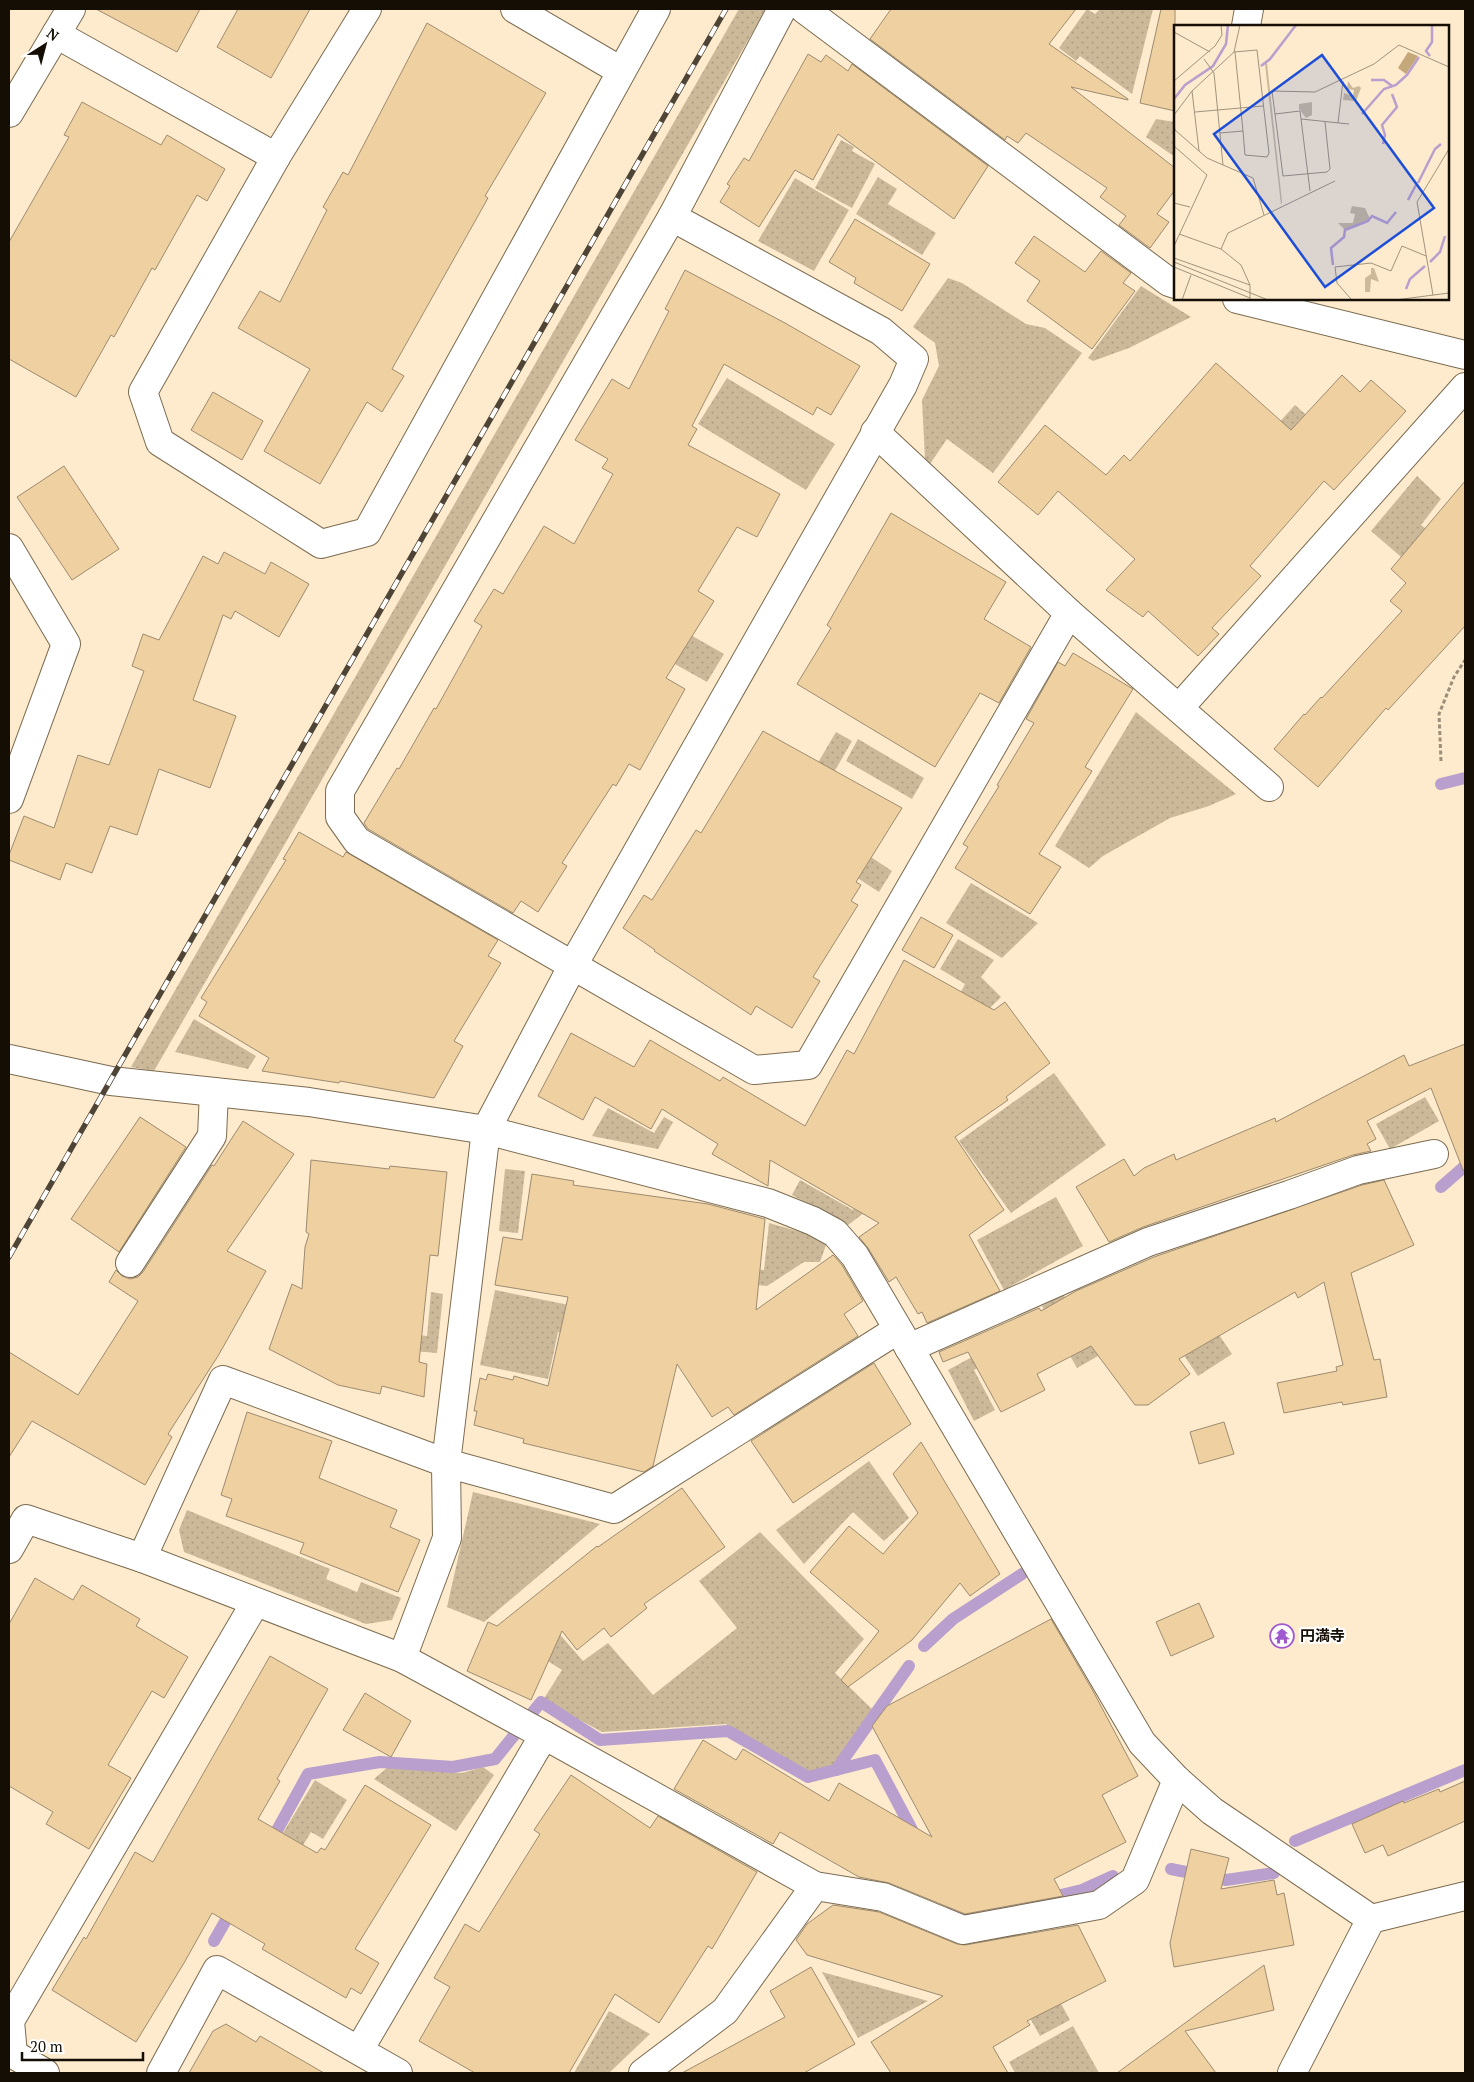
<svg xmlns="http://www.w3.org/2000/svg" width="1474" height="2082" viewBox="0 0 1474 2082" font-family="'PT Serif','Noto Sans JP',serif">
	<defs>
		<pattern id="grass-dots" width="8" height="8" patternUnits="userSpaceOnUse" patternTransform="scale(1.25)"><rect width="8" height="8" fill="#ccb99a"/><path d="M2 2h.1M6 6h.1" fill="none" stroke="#ae9e83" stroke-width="1.8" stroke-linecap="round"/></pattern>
	</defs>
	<rect width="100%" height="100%" fill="#feebcd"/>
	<!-- grass -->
	<g fill="url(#grass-dots)">
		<polygon points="739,9 766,9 154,1071 131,1067"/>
		<polygon points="1087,9 1095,14 1100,9 1153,9 1132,94 1080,56 1076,61 1059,48"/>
		<polygon points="1156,119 1175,122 1175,157 1146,137"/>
		<polygon points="841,140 854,147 852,151 875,164 852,208 815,188"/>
		<polygon points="878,177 897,189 888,204 936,233 922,255 856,214"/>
		<polygon points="795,178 849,210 814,271 758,241"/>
		<polygon points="948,278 962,283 1026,324 1045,328 1082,353 993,473 947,439 930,464 925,459 922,400 939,366 935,343 913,327"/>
		<polygon points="1141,286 1191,317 1129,348 1093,361 1088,358"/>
		<polygon points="727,378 835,444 806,490 698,424"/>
		<polygon points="1295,405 1313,421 1293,443 1265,438"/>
		<polygon points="1417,476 1441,499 1421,525 1465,560 1465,612 1371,531"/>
		<polygon points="624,597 724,654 707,682 607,626"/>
		<polygon points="1136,712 1236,794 1209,806 1170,818 1103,856 1089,868 1055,846"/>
		<polygon points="836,732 852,741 815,805 799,795"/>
		<polygon points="858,739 924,778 912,799 846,761"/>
		<polygon points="805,844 859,849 892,871 879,892"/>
		<polygon points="971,883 1038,923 1002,958 946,923"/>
		<polygon points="958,939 994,960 981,977 1001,997 950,1048 925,1063 965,984 940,969"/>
		<polygon points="194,1019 256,1056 248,1069 175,1052"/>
		<polygon points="1054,1073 1106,1145 1011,1213 959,1141"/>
		<polygon points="1425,1097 1439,1121 1390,1149 1376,1124"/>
		<polygon points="608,1108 654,1133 664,1117 673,1122 658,1149 592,1136"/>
		<polygon points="877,1167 905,1182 848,1225 792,1195 800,1180 853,1210"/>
		<polygon points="505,1169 525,1171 518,1233 499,1231"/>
		<polygon points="1056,1197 1083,1246 1004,1290 977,1240"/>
		<polygon points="769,1223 808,1234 826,1245 820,1262 804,1262 767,1286 724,1281 725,1267 764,1270"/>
		<polygon points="1188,1289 1232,1354 1198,1376 1166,1329"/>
		<polygon points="495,1290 589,1309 584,1337 558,1332 548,1379 480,1365"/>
		<polygon points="431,1292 443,1294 437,1353 391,1349 385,1331 427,1336"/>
		<polygon points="1063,1294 1098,1356 1077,1368 1042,1306"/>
		<polygon points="974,1356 979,1367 974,1370 995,1410 974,1421 948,1370"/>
		<polygon points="869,1461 909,1518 884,1541 853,1512 804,1564 776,1530"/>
		<polygon points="473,1492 600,1524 484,1622 447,1607"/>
		<polygon points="187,1510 330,1569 326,1579 357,1592 361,1582 401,1598 392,1620 366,1624 184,1552 179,1530"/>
		<polygon points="760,1532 864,1639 835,1673 873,1710 834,1768 811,1772 766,1750 726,1724 602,1732 543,1700 562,1670 532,1651 530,1600 583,1661 608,1643 653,1695 737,1628 699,1581"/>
		<polygon points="388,1767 462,1773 483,1767 494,1775 456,1831 374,1779"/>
		<polygon points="315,1780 347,1800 323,1839 311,1832 276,1890 256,1878"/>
		<polygon points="1020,1929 1070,2020 1040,2036 990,1947"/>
		<polygon points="822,1972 928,2001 858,2038"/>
		<polygon points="609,2011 650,2034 609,2073 574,2073"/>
		<polygon points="1073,2026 1099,2073 1015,2073 1009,2062"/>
	</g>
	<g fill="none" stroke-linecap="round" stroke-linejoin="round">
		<!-- stream -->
		<g stroke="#b89fcd" stroke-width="12">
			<polyline points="1441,784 1465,778"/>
			<polyline points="1441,1187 1465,1166"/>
			<polyline points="924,1646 953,1619 1022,1574"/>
			<polyline points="836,1770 909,1666"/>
			<polyline points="1295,1841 1465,1770"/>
			<polyline points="269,1845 308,1774 380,1762 453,1767 495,1759 541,1702 600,1740 728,1731 808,1777 875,1760 917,1839"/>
			<polyline points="1171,1869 1226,1880 1274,1873"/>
			<polyline points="948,1896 956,1912 965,1918 1082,1890 1113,1876"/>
			<polyline points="214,1941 234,1906"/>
		</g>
	</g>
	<!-- building -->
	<g fill="#efd1a1" stroke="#9d8b70">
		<polygon points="96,9 200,9 177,52"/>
		<polygon points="238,9 310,9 271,78 217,47"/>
		<polygon points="891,9 1076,9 1049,44 1128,99 1128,100 1071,87 1175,168 1175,190 1157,214 1169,222 1150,248 1119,225 1126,216 1100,197 1107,188 1026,133 1018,143 1007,136 1005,140 870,39"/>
		<polygon points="1161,9 1175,9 1175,111 1140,103"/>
		<polygon points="427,23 546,93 485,196 488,198 392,369 404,376 382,412 367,402 320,484 264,451 310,369 238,328 260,291 280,302 327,210 323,207 343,172 348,175"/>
		<polygon points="808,54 821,62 826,55 848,71 852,64 988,166 954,219 838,134 813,180 795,170 759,227 720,202 730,186 727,184 744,158 749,161"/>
		<polygon points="82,102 161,145 167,135 225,169 207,201 197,195 155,270 152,268 114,337 111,335 76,397 9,359 9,242 69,137 64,135"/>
		<polygon points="855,219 930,264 902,311 854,283 856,278 829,262"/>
		<polygon points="1034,236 1085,272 1101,251 1131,273 1123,283 1135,291 1092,349 1027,301 1040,281 1015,263"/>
		<polygon points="685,270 785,323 860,366 831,415 817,407 813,415 724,364 692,426 697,429 688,445 780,494 757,537 737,527 698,591 714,601 666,678 685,689 640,770 629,764 616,786 613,784 562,863 567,866 538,912 521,901 513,913 368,829 364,823 397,768 399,769 434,708 436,709 482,626 474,621 494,589 503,594 544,526 574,544 613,474 602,468 608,459 575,440 612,379 629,389 669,311 665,309"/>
		<polygon points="1216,363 1291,430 1342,375 1360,392 1371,380 1406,411 1334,490 1324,481 1250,566 1261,576 1212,628 1219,634 1198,656 1148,611 1143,617 1106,590 1135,559 1058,491 1038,515 998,482 1045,425 1106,475 1124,455 1130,461"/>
		<polygon points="213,392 263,421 242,460 191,430"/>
		<polygon points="64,466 119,549 72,580 17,497"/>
		<polygon points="1465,481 1465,626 1388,710 1386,708 1318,787 1274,749 1304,714 1305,715 1321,697 1322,698 1402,611 1390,601 1406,583 1391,569"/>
		<polygon points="891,513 1006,582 984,619 1031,647 999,703 980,693 935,767 797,684 831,628 827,625"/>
		<polygon points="224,552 265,574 271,562 309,584 279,637 235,611 231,619 223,615 193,700 236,716 210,788 159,769 137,835 110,826 92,873 66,863 60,880 9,860 9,855 24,816 54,828 78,755 109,765 144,671 132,666 143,634 159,640 203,556 218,564"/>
		<polygon points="1073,653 1133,689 1085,767 1092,771 1039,854 1061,867 1030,914 955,868 968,847 963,844 999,786 997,785 1034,723 1026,719 1058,662 1065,666"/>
		<polygon points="763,731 902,808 856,882 861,885 851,901 858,905 813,977 820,981 792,1028 756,1006 751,1015 654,951 655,950 623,928 644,895 652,900 696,830 701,833"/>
		<polygon points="299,832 343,857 346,852 498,940 488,956 501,963 454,1041 463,1046 434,1098 340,1081 339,1083 262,1071 269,1058 199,1016 207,1002 201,998 286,860 283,859"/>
		<polygon points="921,917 953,935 934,968 902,950"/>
		<polygon points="904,960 994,1010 1005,1002 1050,1063 1006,1097 1008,1100 955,1137 1004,1210 969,1235 1000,1291 927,1323 922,1312 918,1314 896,1277 889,1282 868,1248 859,1237 879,1223 770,1160 768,1186 712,1154 718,1144 662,1109 651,1129 595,1097 583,1120 538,1096 571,1033 634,1067 650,1040 720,1081 723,1077 805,1126 847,1050 854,1054"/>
		<polygon points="1465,1044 1465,1170 1463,1170 1431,1088 1367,1121 1376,1139 1367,1144 1371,1151 1353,1155 1143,1227 1109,1242 1076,1187 1124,1159 1134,1176 1144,1168 1174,1154 1176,1160 1275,1118 1276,1122 1404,1055 1409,1066"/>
		<polygon points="140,1117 186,1147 119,1252 71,1219"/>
		<polygon points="243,1121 294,1154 227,1251 266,1271 218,1356 168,1434 172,1437 145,1485 32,1421 9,1457 9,1352 78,1395 138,1301 109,1282 116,1270 122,1276 130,1279 138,1277 143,1272 212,1165 214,1166"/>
		<polygon points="311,1160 389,1169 390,1166 447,1172 438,1256 430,1255 419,1362 427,1364 424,1397 382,1386 380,1394 338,1385 269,1349 292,1284 302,1289 305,1247 309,1234 306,1232"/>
		<polygon points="532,1174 574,1181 573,1185 708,1204 765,1219 756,1310 833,1255 842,1265 863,1301 844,1314 858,1336 734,1415 728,1407 712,1417 677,1364 653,1466 644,1472 523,1443 524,1439 474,1425 477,1411 474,1411 480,1378 486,1380 488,1374 513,1380 514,1376 548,1386 568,1297 495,1285 503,1237 522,1240"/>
		<polygon points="1384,1180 1414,1245 1351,1273 1374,1360 1380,1359 1387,1397 1343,1405 1342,1402 1284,1413 1277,1383 1337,1371 1336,1367 1343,1365 1324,1282 1298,1298 1295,1292 1179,1359 1190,1374 1148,1405 1135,1405 1091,1346 1037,1374 1045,1390 1001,1412 968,1352 943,1362 939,1352 1039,1308 1041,1311 1076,1291 1154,1257 1362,1185"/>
		<polygon points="874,1363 911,1424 793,1503 751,1441"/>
		<polygon points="247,1412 332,1441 319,1478 397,1510 390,1527 420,1540 398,1592 300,1553 304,1543 226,1516 232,1499 221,1495"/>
		<polygon points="1224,1422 1234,1454 1199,1464 1190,1432"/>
		<polygon points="921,1442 1000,1574 970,1596 960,1583 912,1640 848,1687 841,1680 879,1631 810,1572 849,1526 883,1554 918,1513 893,1474"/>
		<polygon points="682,1488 725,1547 644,1604 647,1608 611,1637 604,1628 577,1650 562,1631 531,1700 467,1671 488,1622 497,1626 597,1546 598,1547"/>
		<polygon points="35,1578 73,1600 82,1585 140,1619 136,1626 188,1657 164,1698 152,1691 108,1765 131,1778 89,1849 46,1824 53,1812 9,1786 9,1624"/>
		<polygon points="1199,1603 1214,1637 1171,1656 1156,1622"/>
		<polygon points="1051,1619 1093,1691 1138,1776 1102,1795 1126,1842 1054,1879 1063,1896 965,1914 889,1883 859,1877 780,1832 773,1844 674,1789 703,1740 736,1760 743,1749 829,1801 839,1783 932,1837 872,1726 887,1706"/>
		<polygon points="270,1656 328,1689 277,1779 280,1781 258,1819 317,1853 321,1848 325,1850 365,1785 431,1825 355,1949 379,1963 361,1994 351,1988 346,1998 262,1949 265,1944 212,1913 184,1963 136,2042 52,1990 84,1937 86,1939 135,1852 153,1862"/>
		<polygon points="365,1693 411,1721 391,1757 343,1730"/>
		<polygon points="571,1775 650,1828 658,1816 757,1872 712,1949 708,1946 659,2023 615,1994 569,2073 475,2073 419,2041 450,1987 434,1978 465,1924 479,1932 540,1834 534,1830"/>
		<polygon points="1465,1781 1465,1821 1388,1856 1383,1845 1365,1853 1352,1824 1403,1801 1404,1803 1439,1789 1440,1792"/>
		<polygon points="1191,1849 1229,1858 1221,1889 1274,1880 1277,1895 1284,1893 1294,1945 1174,1967 1170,1943"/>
		<polygon points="833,1905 879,1912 957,1944 965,1945 1078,1925 1106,1981 1027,2021 1030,2025 993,2047 1008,2073 891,2073 871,2042 943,1996 807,1955 796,1940 807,1924"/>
		<polygon points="1264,1965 1274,2010 1185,2031 1216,2073 1117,2073"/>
		<polygon points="811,1967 855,2044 804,2073 682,2073 785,2017 770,1991"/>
		<polygon points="226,2024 256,2042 260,2036 324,2073 189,2073 213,2031"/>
	</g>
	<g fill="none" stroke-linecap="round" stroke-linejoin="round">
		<!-- minor casing -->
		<g stroke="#7b6b50" stroke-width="30">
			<g id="minor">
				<polyline points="515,9 621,71"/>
				<polyline points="782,9 672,217 340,791 340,817 357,841 754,1070 808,1065 1069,613"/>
				<polyline points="804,9 1169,282 1175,284"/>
				<polyline points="1246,26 1249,9"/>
				<polyline points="56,34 276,157 367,9"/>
				<polyline points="9,113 71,9"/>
				<polyline points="276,157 143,392 160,442 321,544 367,532 656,9"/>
				<polyline points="1237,299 1465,355"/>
				<polyline points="875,432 1069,613 1269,787"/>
				<polyline points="9,548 66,644 9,799"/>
				<polyline points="1179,708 1465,387"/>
				<polyline points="9,1059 111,1081 309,1102 486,1130 768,1203 813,1221 835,1233 855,1256 1142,1743 1177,1780 1212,1811 1371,1919 1465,1896"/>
				<polyline points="130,1263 212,1136 214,1092"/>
				<polyline points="909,1348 1148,1242 1289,1195 1358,1170 1434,1154"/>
				<polyline points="9,1549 26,1519 142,1558 402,1658 544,1735 815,1886 883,1897 963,1930 1099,1905 1135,1880 1177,1780"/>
				<polyline points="142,1558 223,1380 446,1463 614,1509 897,1330"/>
				<polyline points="402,1658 447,1538 446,1463 486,1130 573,965 903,385 914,359 881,331 672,217"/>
				<polyline points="359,2050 544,1735"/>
				<polyline points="45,2073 13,2054 10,2021 255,1603"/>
				<polyline points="161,2073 217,1970 398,2073"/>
				<polyline points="643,2073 725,2011 815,1886"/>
				<polyline points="1292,2073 1371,1919"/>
			</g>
		</g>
		<!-- path -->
		<polyline stroke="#9c8f79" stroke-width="3" stroke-dasharray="4 2.5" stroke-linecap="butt" points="1441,761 1439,714 1454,677 1465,660"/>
		<!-- minor -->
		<use href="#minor" stroke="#fff" stroke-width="28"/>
		<!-- rail casing -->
		<g stroke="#4e4536" stroke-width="5.5">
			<polyline id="rail" points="9,1257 726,9"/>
		</g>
		<!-- rail -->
		<use href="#rail" stroke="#fff" stroke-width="4" stroke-dasharray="11" stroke-linecap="butt"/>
	</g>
	<!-- icons -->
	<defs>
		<g id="temple-ring" transform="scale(1.25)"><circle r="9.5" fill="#fff" stroke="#a05acf" stroke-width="1.5"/><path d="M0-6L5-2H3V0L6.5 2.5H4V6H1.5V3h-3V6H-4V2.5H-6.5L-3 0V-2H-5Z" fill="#a05acf"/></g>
	</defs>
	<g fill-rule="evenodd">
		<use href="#temple-ring" x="1282" y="1636"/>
	</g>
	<g text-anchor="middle" stroke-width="4" stroke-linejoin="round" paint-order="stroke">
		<!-- poi labels -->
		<g font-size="15" font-weight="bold" fill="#140e04" stroke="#fff" text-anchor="start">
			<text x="1300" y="1641">円満寺</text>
		</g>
	</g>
	<!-- overview -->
	<g transform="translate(1174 25)">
		<rect width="275" height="275" fill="#feebcd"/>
		<path d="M93,38L108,177L107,180L91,39ZM174,56L179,63L185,61L187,63L182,76L169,75L170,68L179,71L180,65L173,64ZM138,77V90L132,93L125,84V79ZM178,181L191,183L196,194L171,205L164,198H179L181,189L176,188ZM197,243H200L205,257L197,254L196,267H191V253L197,249Z" fill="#ccb99a"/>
		<path d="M234,27L244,31L232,49L224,43Z" fill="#c4a879"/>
		<path fill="none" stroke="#b89fcd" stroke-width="2.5" d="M256,31L252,26L258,17V0M87,41L96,34L122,0M197,55H210L218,61M0,74L11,60L39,41L52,19L54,0M188,89L210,64L222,60L233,50L245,32M209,119L211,110L208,100L223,82L218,69M244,158L261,124L267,119M234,175L242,160M256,237L266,227L271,211M159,240L157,223L170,212L171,205L194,196L198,191L213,198L222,187M232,264L236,254L251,241"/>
		<path fill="none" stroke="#a0937d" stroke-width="1" d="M0,7L36,27M60,27L83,25L95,128L93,132L71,130L69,106M30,34L40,48M40,48L49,140M0,56L41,21L48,10L47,0M18,66L25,126M21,87L89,81M101,89L126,86L136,166M0,90L18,66L60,27L66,0M127,94L175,99M151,97L156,144L153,147L109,151L98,66L141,67L200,39L225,20L275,42M164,98L169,56M0,101L1,105L33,133L79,153L90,190M46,108L69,106L61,27M0,121L33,150L0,221M0,178L16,182M5,209L47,224L67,240L76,260V275M47,224L54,208L161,156M0,233L76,260M0,237L94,275M0,242L76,273M259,270L243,177L275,124M177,274L163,258L161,242L197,238L217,246L228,221L252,231M8,275L17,250M221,275L275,268"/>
		<path fill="#1d4ed8" fill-opacity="0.15" stroke="#1d4ed8" stroke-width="2.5" d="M148,30L260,183L151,262L40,109Z"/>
		<rect width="275" height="275" fill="none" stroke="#140e04" stroke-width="2.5"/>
	</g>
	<!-- border -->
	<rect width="1474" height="2082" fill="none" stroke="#140e04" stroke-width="20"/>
	<!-- north arrow -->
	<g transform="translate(45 45) rotate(36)" stroke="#ffffff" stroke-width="4" paint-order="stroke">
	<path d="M0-4L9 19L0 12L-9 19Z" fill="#140e04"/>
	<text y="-8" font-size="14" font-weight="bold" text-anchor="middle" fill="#140e04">N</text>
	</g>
	<!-- scale -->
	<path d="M22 2052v8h121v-8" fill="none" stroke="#140e04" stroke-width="2.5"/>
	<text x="30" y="2052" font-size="15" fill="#140e04" stroke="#ffffff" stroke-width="4" paint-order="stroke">20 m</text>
</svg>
